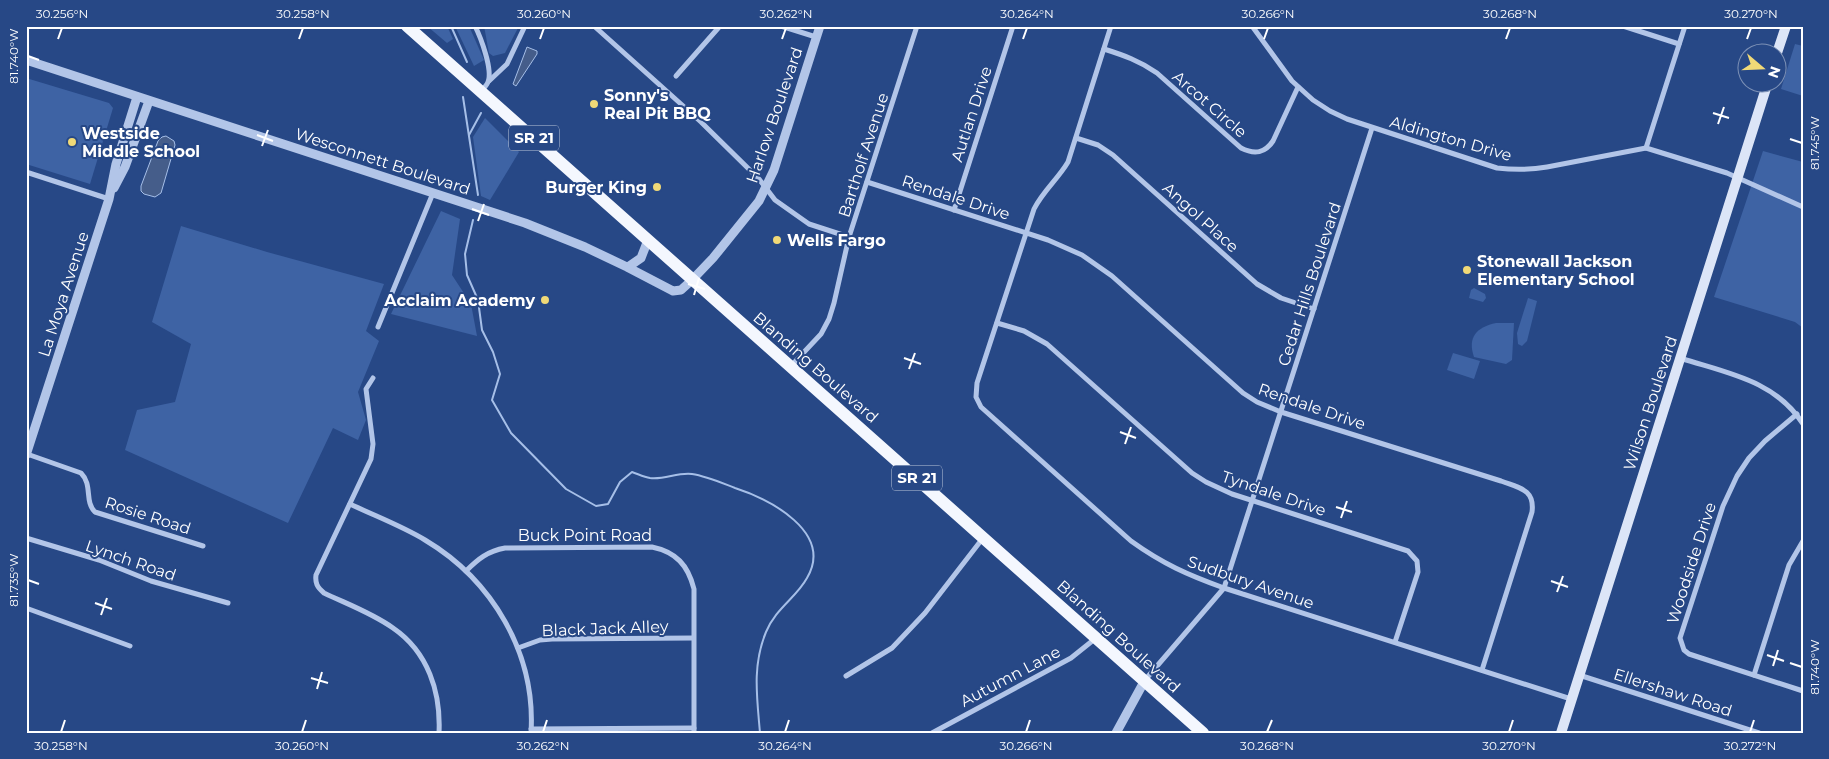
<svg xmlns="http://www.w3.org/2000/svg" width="1829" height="759" viewBox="0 0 1829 759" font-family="Montserrat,sans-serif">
	<rect width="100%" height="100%" fill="#274886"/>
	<!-- green -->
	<g fill="#3e63a4">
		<polygon points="427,26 447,26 453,39 447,43"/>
		<polygon points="455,26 469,26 484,60 474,66"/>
		<polygon points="484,26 519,26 505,53 493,56 489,53"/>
		<polygon points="1795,44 1803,46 1803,96 1781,89"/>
		<polygon points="26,78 109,103 113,108 90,184 26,164"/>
		<polygon points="485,118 519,152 490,200 481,196 473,137"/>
		<polygon points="1763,151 1803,162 1803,328 1795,322 1714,297"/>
		<polygon points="441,211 460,219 452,275 471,304 477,336 391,314"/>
		<polygon points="181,226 267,252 384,284 366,331 379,341 358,392 366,420 358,440 333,428 288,523 125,450 137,410 175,402 191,344 152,322"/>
		<polygon points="1474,288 1485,294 1486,298 1483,302 1469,298 1471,290"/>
		<polygon points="1528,298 1537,301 1527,341 1522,346 1518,344 1517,333"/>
		<path d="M1496,323H1514L1512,360L1506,364L1474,357C1467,337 1477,327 1496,323Z"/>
		<polygon points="1453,353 1480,361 1474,379 1447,370"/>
	</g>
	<!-- water -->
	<g fill="#455d8a" stroke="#a6bfe8">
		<polygon points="527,47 537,51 537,54 516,86 513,84"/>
		<polygon points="166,136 174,141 175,145 161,193 155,197 144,194 141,191 141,186 158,141 162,137"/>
	</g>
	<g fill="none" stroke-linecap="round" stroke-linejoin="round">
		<!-- stream -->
		<g stroke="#a6bfe8" stroke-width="2">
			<polyline points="451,26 467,62"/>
			<polyline points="463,97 478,195"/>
			<polyline points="469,135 481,113"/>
			<path d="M473,220L465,254L467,275L478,300L482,330L493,352L500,374L492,400L511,433L566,489L596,506L608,504L620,482L632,472C638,474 644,477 650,478C664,480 678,472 692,474C706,476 722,483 735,488C769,499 834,532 807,578C796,598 776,608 766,632C752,666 757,697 760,733"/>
		</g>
		<!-- minor -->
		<g stroke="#b2c5e8" stroke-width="5">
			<path d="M475,26C481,38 493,70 488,82C487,85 483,89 481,92"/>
			<polyline points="594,26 701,122 759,179 775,200 809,224 849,237"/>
			<polyline points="781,26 816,37"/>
			<path d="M1111,26L1068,162C1058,179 1043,191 1034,209L977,383L976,397L981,407L1131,541C1163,564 1188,575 1224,588L1571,699"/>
			<path d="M1252,26L1292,81L1313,100L1330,111L1347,119L1497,168C1514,170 1530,170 1547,167L1646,148L1727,173L1803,207"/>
			<polyline points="1623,26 1679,44"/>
			<path d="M1104,49C1123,55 1140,61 1157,73L1241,148C1255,155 1265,153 1273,141L1298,87"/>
			<polyline points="676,76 720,26"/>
			<polyline points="489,81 507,64 525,26"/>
			<polyline points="1076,138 1098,145 1113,155 1257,284 1281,298 1314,309"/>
			<polyline points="1646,148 1685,26"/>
			<polyline points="26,172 109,199"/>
			<path d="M867,182L1048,240L1082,255L1112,276L1243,393L1257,402L1281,412L1501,481C1519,488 1535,489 1532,512L1482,670"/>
			<polyline points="954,210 1013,26"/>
			<polyline points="997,323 1024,331 1047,344 1192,473 1206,482 1232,494 1408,551 1417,561 1418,572 1395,642"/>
			<polyline points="378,327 433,193"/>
			<path d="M1680,358C1726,373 1775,380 1803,424"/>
			<polyline points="791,366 821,334 829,319 834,303 849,237 917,26"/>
			<path d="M373,378L366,389L373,444L371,459L316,575C315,583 317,587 324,593C347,604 372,613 393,628C428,652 441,692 439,733"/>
			<polyline points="1797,414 1765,441 1749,458 1737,476 1723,506 1680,638 1684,650 1689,654 1803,691"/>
			<path d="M27,454L81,473C93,485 84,501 95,512L203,546"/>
			<path d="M350,504C375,516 402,526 425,540C492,580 536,653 531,733"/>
			<polyline points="26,538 99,560 151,581 228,603"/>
			<path d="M466,571C478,559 488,551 505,548L652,547C676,552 688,565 694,589V733"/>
			<polyline points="26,608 130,646"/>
			<polyline points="518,648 540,640 552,639 693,638"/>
			<polyline points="1579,675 1759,733"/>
			<polyline points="1754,675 1789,565 1803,541"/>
			<polyline points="846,676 892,648 925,613 983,538"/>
			<polyline points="1145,680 1224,588 1372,128"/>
			<polyline points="531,729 694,728"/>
			<polyline points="932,733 1071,658 1096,638"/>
		</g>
		<!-- tertiary -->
		<g stroke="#b2c5e8" stroke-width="9">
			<polyline points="26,60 525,223 585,247 627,267 673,291 681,290 692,280 713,258 759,201 774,170 820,26"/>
			<polyline points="114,188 125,167 149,101"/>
			<polyline points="628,267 641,258 648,240"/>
			<polyline points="26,455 109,199 116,164 137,97"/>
			<polyline points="1116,733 1145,680"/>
		</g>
		<!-- secondary -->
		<g stroke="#dce5f7" stroke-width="10">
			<polyline points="1776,56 1786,26"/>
			<polyline points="1561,733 1768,82"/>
		</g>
		<!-- primary -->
		<polyline stroke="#f4f7fe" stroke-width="12" points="407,26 1203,733"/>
	</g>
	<!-- ticks -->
	<path fill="none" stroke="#fff" stroke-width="2" d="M58,39L62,28M299,39L303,28M540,39L544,28M782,39L786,28M1023,39L1027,28M1264,39L1268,28M1506,39L1510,28M1747,39L1751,28M28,56L39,60M1713,113L1729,118M1718,124L1724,107M257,135L273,141M1790,139L1802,143M262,146L268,130M472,209L489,215M478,221L484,204M688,284L705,289M694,295L699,278M904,358L921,364M909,369L915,353M1120,432L1136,438M1125,444L1131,427M1336,507L1352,512M1341,518L1347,501M28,580L39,584M1551,581L1568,587M1557,592L1563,576M95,603L112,609M101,615L107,598M1767,655L1784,661M1790,663L1802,667M1773,666L1778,650M311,678L328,683M317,689L322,672M61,732L65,720M302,732L306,720M543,732L547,720M785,732L789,720M1026,732L1030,720M1267,732L1272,720M1509,732L1513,720M1750,732L1754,720"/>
	<!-- markers -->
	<g fill="#f0d977" stroke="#274886" stroke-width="2">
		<circle cx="594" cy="104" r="5"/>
		<circle cx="72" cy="142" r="5"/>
		<circle cx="657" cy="187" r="5"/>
		<circle cx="777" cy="240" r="5"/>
		<circle cx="1467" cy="270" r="5"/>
		<circle cx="545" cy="300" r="5"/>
	</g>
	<g text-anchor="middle" stroke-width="4" stroke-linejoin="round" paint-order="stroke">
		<!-- shield labels -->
		<g fill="#274886" stroke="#bec8db" stroke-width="1">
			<rect x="509" y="125.5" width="50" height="25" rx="4"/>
			<rect x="892" y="465.5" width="50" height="25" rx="4"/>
		</g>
		<g font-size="15" font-weight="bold" fill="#fff">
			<text x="534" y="143">SR 21</text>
			<text x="917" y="483">SR 21</text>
		</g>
		<!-- poi labels -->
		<g font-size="16" font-weight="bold" fill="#fff" stroke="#274886" text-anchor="start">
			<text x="604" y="101">Sonny's<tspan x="604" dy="18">Real Pit BBQ</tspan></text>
			<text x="82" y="139">Westside<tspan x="82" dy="18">Middle School</tspan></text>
			<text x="647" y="193" text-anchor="end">Burger King</text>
			<text x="787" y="246">Wells Fargo</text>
			<text x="1477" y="267">Stonewall Jackson<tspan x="1477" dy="18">Elementary School</tspan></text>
			<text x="535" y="306" text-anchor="end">Acclaim Academy</text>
		</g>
		<!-- street labels -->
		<g font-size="16" fill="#fff" stroke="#274886">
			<text transform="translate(1210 104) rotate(41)" y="6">Arcot Circle</text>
			<text transform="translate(971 114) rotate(-72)" y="6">Autlan Drive</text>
			<text transform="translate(774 115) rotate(-71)" y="6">Harlow Boulevard</text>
			<text transform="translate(1451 138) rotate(16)" y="6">Aldington Drive</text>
			<text transform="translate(863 155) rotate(-72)" y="6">Bartholf Avenue</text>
			<text transform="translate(383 161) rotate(18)" y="6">Wesconnett Boulevard</text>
			<text transform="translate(956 197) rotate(18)" y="6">Rendale Drive</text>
			<text transform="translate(1201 217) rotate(42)" y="6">Angol Place</text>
			<text transform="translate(1309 284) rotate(-72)" y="6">Cedar Hills Boulevard</text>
			<text transform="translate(63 294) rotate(-72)" y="6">La Moya Avenue</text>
			<text transform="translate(816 367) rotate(41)" y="6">Blanding Boulevard</text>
			<text transform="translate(1650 403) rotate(-72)" y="6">Wilson Boulevard</text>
			<text transform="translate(1312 406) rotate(19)" y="6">Rendale Drive</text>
			<text transform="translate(1274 493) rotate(19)" y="6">Tyndale Drive</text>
			<text transform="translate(148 515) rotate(18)" y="6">Rosie Road</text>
			<text x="585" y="541">Buck Point Road</text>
			<text transform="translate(131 560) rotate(19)" y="6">Lynch Road</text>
			<text transform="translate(1691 563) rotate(-72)" y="6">Woodside Drive</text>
			<text transform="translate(1251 582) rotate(19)" y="6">Sudbury Avenue</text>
			<text transform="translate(605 628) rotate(-2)" y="6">Black Jack Alley</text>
			<text transform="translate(1119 636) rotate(42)" y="6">Blanding Boulevard</text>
			<text transform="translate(1010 676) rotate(-28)" y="6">Autumn Lane</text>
			<text transform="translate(1673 692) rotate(18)" y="6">Ellershaw Road</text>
		</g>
	</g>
	<!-- border -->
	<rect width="1829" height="759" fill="none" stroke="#274886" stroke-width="55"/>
	<!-- north arrow -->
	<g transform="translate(1762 68) rotate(109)"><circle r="24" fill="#274886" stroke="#7d91b6"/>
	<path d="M0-4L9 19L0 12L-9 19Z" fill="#f0d977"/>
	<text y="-8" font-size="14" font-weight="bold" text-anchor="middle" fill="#ffffff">N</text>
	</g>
	<rect x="28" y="28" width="1774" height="704" fill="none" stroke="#fff" stroke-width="2"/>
	<g font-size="12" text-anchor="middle" fill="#fff">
		<text x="62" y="18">30.256°N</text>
		<text x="303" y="18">30.258°N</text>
		<text x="544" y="18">30.260°N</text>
		<text x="786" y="18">30.262°N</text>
		<text x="1027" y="18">30.264°N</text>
		<text x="1268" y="18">30.266°N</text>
		<text x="1510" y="18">30.268°N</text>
		<text x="1751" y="18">30.270°N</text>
		<text transform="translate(14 56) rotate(-90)" y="4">81.740°W</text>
		<text transform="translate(1815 143) rotate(-90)" y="4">81.745°W</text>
		<text transform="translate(14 580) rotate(-90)" y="4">81.735°W</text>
		<text transform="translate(1815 667) rotate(-90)" y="4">81.740°W</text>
		<text x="61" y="750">30.258°N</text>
		<text x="302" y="750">30.260°N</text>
		<text x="543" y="750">30.262°N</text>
		<text x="785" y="750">30.264°N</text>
		<text x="1026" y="750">30.266°N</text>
		<text x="1267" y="750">30.268°N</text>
		<text x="1509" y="750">30.270°N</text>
		<text x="1750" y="750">30.272°N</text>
	</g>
</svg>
